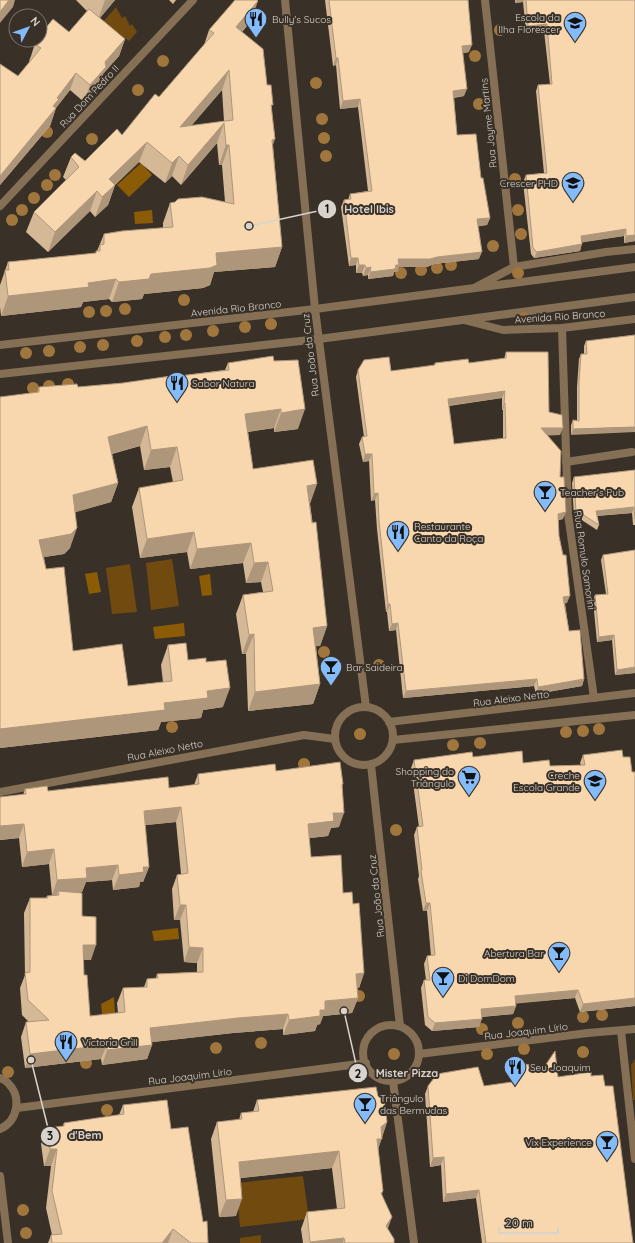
<svg xmlns="http://www.w3.org/2000/svg" width="635" height="1243" viewBox="0 0 635 1243" font-family="Quicksand,sans-serif">
	<rect width="100%" height="100%" fill="#393128"/>
	<!-- green -->
	<g fill="#714a0f">
		<polygon points="116,7 122,18 125,16 130,26 132,24 137,32 129,41 103,22"/>
		<polygon points="172,559 179,606 151,610 146,563"/>
		<polygon points="130,564 137,612 112,614 106,568"/>
		<polygon points="635,1059 635,1100 633,1100 631,1065"/>
		<polygon points="303,1176 309,1219 240,1227 236,1183"/>
		<polygon points="261,1235 261,1243 240,1243 240,1238"/>
	</g>
	<!-- water -->
	<g fill="#8b5b06">
		<polygon points="141,163 152,175 129,197 117,185"/>
		<polygon points="152,210 153,223 135,224 134,212"/>
		<polygon points="97,572 101,592 89,594 85,574"/>
		<polygon points="210,574 212,595 202,596 199,576"/>
		<polygon points="184,623 185,636 155,639 153,627"/>
		<polygon points="178,928 179,939 154,941 152,931"/>
		<polygon points="114,997 115,1015 103,1022 101,1004"/>
	</g>
	<g fill="none" stroke-linecap="round" stroke-linejoin="round">
		<!-- service -->
		<polyline stroke="#867055" stroke-width="8" points="566,462 632,452"/>
		<!-- minor -->
		<g stroke="#867055" stroke-width="8">
			<polyline points="285,0 315,309 366,707"/>
			<polyline points="485,0 514,267"/>
			<polyline points="476,287 514,267 606,252 635,249"/>
			<polyline points="464,320 503,330 562,328 635,319"/>
			<polyline points="562,328 568,514 594,698"/>
			<circle cx="364" cy="736" r="29"/>
			<polyline points="389,722 635,693"/>
			<polyline points="393,740 635,715"/>
			<polyline points="371,765 400,1026"/>
			<polyline points="0,792 304,735 335,739"/>
			<circle cx="391" cy="1053" r="28"/>
			<polyline points="621,1031 635,1159"/>
			<polyline points="419,1054 588,1033 635,1029"/>
			<polyline points="393,1081 414,1243"/>
			<polyline points="17,1108 366,1063"/>
		</g>
		<!-- tertiary -->
		<g stroke="#867055" stroke-width="8">
			<polyline points="0,206 193,0"/>
			<polyline points="0,345 315,309 635,267"/>
			<polyline points="0,374 319,339 635,297"/>
			<path d="M0,1078C3,1079 6,1081 8,1083C22,1097 18,1121 0,1129"/>
			<polyline points="0,1176 8,1243"/>
		</g>
	</g>
	<!-- trees -->
	<g fill="#a0763d">
		<circle cx="500" cy="30" r="6"/>
		<circle cx="475" cy="56" r="6"/>
		<circle cx="163" cy="61" r="6"/>
		<circle cx="316" cy="83" r="6"/>
		<circle cx="138" cy="90" r="6"/>
		<circle cx="479" cy="104" r="6"/>
		<circle cx="322" cy="119" r="6"/>
		<circle cx="47" cy="132" r="6"/>
		<circle cx="324" cy="138" r="6"/>
		<circle cx="92" cy="139" r="6"/>
		<circle cx="326" cy="156" r="6"/>
		<circle cx="55" cy="175" r="6"/>
		<circle cx="515" cy="179" r="6"/>
		<circle cx="47" cy="185" r="6"/>
		<circle cx="34" cy="198" r="6"/>
		<circle cx="331" cy="208" r="6"/>
		<circle cx="22" cy="210" r="6"/>
		<circle cx="518" cy="210" r="6"/>
		<circle cx="12" cy="220" r="6"/>
		<circle cx="521" cy="234" r="6"/>
		<circle cx="493" cy="246" r="6"/>
		<circle cx="451" cy="265" r="6"/>
		<circle cx="437" cy="268" r="6"/>
		<circle cx="421" cy="270" r="6"/>
		<circle cx="401" cy="273" r="6"/>
		<circle cx="518" cy="273" r="6"/>
		<circle cx="184" cy="300" r="6"/>
		<circle cx="125" cy="309" r="6"/>
		<circle cx="106" cy="311" r="6"/>
		<circle cx="89" cy="312" r="6"/>
		<circle cx="524" cy="318" r="6"/>
		<circle cx="271" cy="324" r="6"/>
		<circle cx="245" cy="327" r="6"/>
		<circle cx="213" cy="331" r="6"/>
		<circle cx="186" cy="335" r="6"/>
		<circle cx="165" cy="337" r="6"/>
		<circle cx="137" cy="341" r="6"/>
		<circle cx="103" cy="345" r="6"/>
		<circle cx="80" cy="347" r="6"/>
		<circle cx="49" cy="351" r="6"/>
		<circle cx="26" cy="353" r="6"/>
		<circle cx="68" cy="384" r="6"/>
		<circle cx="49" cy="386" r="6"/>
		<circle cx="33" cy="388" r="6"/>
		<circle cx="324" cy="652" r="6"/>
		<circle cx="379" cy="665" r="6"/>
		<circle cx="172" cy="727" r="6"/>
		<circle cx="599" cy="729" r="6"/>
		<circle cx="583" cy="731" r="6"/>
		<circle cx="566" cy="732" r="6"/>
		<circle cx="360" cy="734" r="6"/>
		<circle cx="480" cy="743" r="6"/>
		<circle cx="453" cy="745" r="6"/>
		<circle cx="304" cy="764" r="6"/>
		<circle cx="396" cy="830" r="6"/>
		<circle cx="359" cy="996" r="6"/>
		<circle cx="602" cy="1015" r="6"/>
		<circle cx="583" cy="1017" r="6"/>
		<circle cx="518" cy="1023" r="6"/>
		<circle cx="482" cy="1029" r="6"/>
		<circle cx="261" cy="1043" r="6"/>
		<circle cx="216" cy="1048" r="6"/>
		<circle cx="524" cy="1049" r="6"/>
		<circle cx="583" cy="1052" r="6"/>
		<circle cx="394" cy="1054" r="6"/>
		<circle cx="487" cy="1054" r="6"/>
		<circle cx="86" cy="1063" r="6"/>
		<circle cx="8" cy="1072" r="6"/>
		<circle cx="107" cy="1110" r="6"/>
		<circle cx="23" cy="1210" r="6"/>
		<circle cx="26" cy="1233" r="6"/>
	</g>
	<!-- wall -->
	<g fill="#d5b996" fill-rule="evenodd">
		<polygon points="76,0 115,0 100,18 125,39 119,56 103,74 100,84 84,102 70,90 56,108 50,126 0,185 0,64 18,76 30,62 29,61 31,56 36,40 40,40 69,32 87,11"/>
		<polygon points="169,0 176,0 173,4"/>
		<polygon points="325,0 468,0 469,52 463,53 464,96 454,98 457,135 481,178 490,218 487,225 478,226 479,259 434,264 427,267 399,267 397,272 394,272 393,276 368,279 368,275 363,276 362,273 356,273 356,265 349,266 341,207 344,200 348,200 350,194 368,191 358,107 340,109 336,65 333,66"/>
		<polygon points="515,0 635,0 635,241 624,243 624,236 582,242 580,251 534,258 531,254 523,182 526,175 544,173 536,91 538,85 550,84 544,31 526,32 523,2 515,3"/>
		<path d="M251,21L242,32L267,85L272,108L273,146L282,247L275,267L214,272L210,285L203,288L144,294L142,299L112,302L109,299L83,302L81,307L1,316L0,307V285L8,262L96,253V251H97L104,234L163,228V223L170,203L225,202L222,165H219L217,143L181,185L172,176L165,183L139,162L115,185L108,205L95,217L90,211L48,252L26,232L34,212L66,180L63,177L71,157L85,161L122,135L159,97L204,45L209,30ZM222,90L224,121L191,126Z"/>
		<polygon points="635,335 571,435 571,425 573,420 577,421 577,387 579,359 581,354 584,354 584,346 586,341"/>
		<path d="M506,352L549,412L560,435H547L560,477L563,519L558,520L559,536L567,603H565L569,631L584,679L582,686L536,694L534,686L403,698L396,630L389,631L387,612H386L377,529L375,500L371,501L369,461L363,462L359,444L362,437H364L356,377L358,370L391,371L434,366L435,363H469L504,359ZM502,398V410H503V439L454,444L449,406Z"/>
		<polygon points="274,361 298,429 274,432 274,428 248,432 253,469 310,504 327,626 320,646 316,646 320,684 313,704 248,711 246,654 242,654 236,614 243,595 263,592 261,582 246,583 243,563 190,569 187,552 140,558 132,507 139,488 173,482 170,467 144,470 140,446 112,454 118,483 111,502 75,512 70,548 64,554 44,557 46,569 73,651 128,686 163,682 161,665 168,645 188,660 206,662 223,707 203,710 201,718 161,722 158,730 0,748 37,393 39,387 78,387 123,383 225,370 228,363"/>
		<polygon points="635,470 635,525 633,525 632,513 597,516 599,525 597,530 577,517 574,517 572,483 574,477"/>
		<polygon points="635,550 635,673 615,675 612,640 597,642 593,601 595,595 606,594 601,560 603,555"/>
		<polygon points="583,755 635,1006 580,1012 575,998 516,1003 516,1006 513,1014 482,1017 479,1027 432,1031 425,1025 421,988 424,980 426,980 424,964 427,956 431,956 427,911 423,911 418,879 419,876 414,835 417,827 419,827 411,768 414,760 473,757 523,763 550,766 581,765 580,763"/>
		<path d="M276,771L343,784L342,786L339,827L331,828L328,836L309,838L311,857L353,904L364,973L359,988H357L358,998L352,1013L323,1016L320,1024L317,1025L315,1031L283,1035V1029L233,1033L152,1042V1045L147,1059L102,1065L101,1059L25,1068L21,1037L26,1022H29L22,1015L20,988L25,975L24,913L30,898H46L47,896H56L57,895H52L49,864L22,867L19,838L0,840V797L23,795L25,789L48,791L169,788L194,785L198,774ZM176,822L181,874L177,875L172,889L174,920H180L184,962L197,963V972L157,974L156,978L147,979L144,987L123,988L117,1003L118,1013L90,1016L84,975V960H91L78,893L82,892L86,882L112,880L113,890L139,887L140,882H143L149,867L145,825Z"/>
		<polygon points="522,1064 558,1077 591,1076 633,1243 482,1243 476,1198 443,1202 441,1165 430,1167 425,1094 428,1086 484,1086 515,1082 518,1073 519,1073"/>
		<polygon points="378,1096 387,1122 378,1149 383,1191 382,1194 387,1229 394,1243 303,1243 301,1229 307,1212 337,1209 332,1168 241,1178 236,1216 219,1217 211,1139 217,1122 239,1120 241,1113 253,1112 257,1100"/>
		<polygon points="123,1105 171,1129 203,1222 208,1243 48,1243 51,1235 52,1235 46,1208 51,1166 44,1166 41,1144 48,1128 63,1126 64,1123 119,1115"/>
	</g>
	<!-- shaded-wall -->
	<g fill="#ae967a">
		<polygon points="9,0 15,0 13,7 0,23 0,12"/>
		<polygon points="105,0 115,0 98,20"/>
		<polygon points="516,0 524,0 523,2 515,3"/>
		<polygon points="258,1 251,21 228,47 236,27"/>
		<polygon points="547,24 544,31 526,32 528,26"/>
		<polygon points="125,39 119,56 103,74 100,84 84,102 90,85 105,62"/>
		<polygon points="472,45 469,52 459,54 462,46"/>
		<polygon points="336,58 338,58 336,65 333,66"/>
		<polygon points="229,70 222,90 173,147 180,127"/>
		<polygon points="76,73 70,90 55,109 56,108 50,126 0,185 0,176 53,106 57,98"/>
		<polygon points="467,89 464,96 450,98 453,91"/>
		<polygon points="360,99 358,107 340,109 343,101"/>
		<polygon points="224,123 217,143 181,185 188,165"/>
		<polygon points="275,139 268,159 272,140"/>
		<polygon points="147,142 139,162 115,185 108,205 95,217 109,179"/>
		<polygon points="226,145 229,145 222,165 219,165"/>
		<polygon points="179,156 172,176 165,183 172,163"/>
		<polygon points="97,191 90,211 48,252 55,232"/>
		<polygon points="490,218 487,225 475,227 477,219"/>
		<polygon points="626,229 624,236 579,243 581,236"/>
		<polygon points="635,235 635,241 624,243 626,236"/>
		<polygon points="582,244 580,251 534,258 537,252"/>
		<polygon points="282,247 275,267 214,272 210,285 203,288 144,294 142,299 112,302 119,282 151,274 216,253"/>
		<polygon points="482,252 479,259 434,264 427,267 399,267 397,272 394,272 393,276 368,279 370,272 398,259 437,257"/>
		<polygon points="351,258 358,258 356,265 349,266"/>
		<polygon points="359,265 365,265 362,273 356,273"/>
		<polygon points="371,267 368,275 363,276 366,268"/>
		<polygon points="116,279 109,299 83,302 81,307 1,316 8,296 88,283"/>
		<polygon points="505,391 502,398 445,406 448,399"/>
		<polygon points="504,403 505,403 503,410 502,410"/>
		<polygon points="281,409 274,428 238,433 245,414"/>
		<polygon points="305,409 298,429 274,432 281,413"/>
		<polygon points="147,426 140,446 101,456 108,437"/>
		<polygon points="635,427 635,432 571,435 573,429"/>
		<polygon points="541,428 563,428 560,435 538,436"/>
		<polygon points="177,447 170,467 144,470 151,450"/>
		<polygon points="365,454 372,454 369,461 363,462"/>
		<polygon points="118,483 111,502 66,515 73,495"/>
		<polygon points="317,484 310,504 299,506 307,486"/>
		<polygon points="378,493 375,500 371,501 374,494"/>
		<polygon points="634,507 632,513 594,516 596,511"/>
		<polygon points="566,512 563,519 555,521 558,514"/>
		<polygon points="576,512 579,512 577,517 574,517"/>
		<polygon points="77,528 70,548 64,554 32,559 39,540"/>
		<polygon points="194,532 187,552 140,558 147,539"/>
		<polygon points="251,543 243,563 190,569 197,549"/>
		<polygon points="268,562 261,582 246,583 254,563"/>
		<polygon points="570,596 567,603 561,604 563,597"/>
		<polygon points="388,604 390,604 387,612 386,612"/>
		<polygon points="398,623 396,630 389,631 392,624"/>
		<polygon points="327,626 320,646 306,647 313,628"/>
		<polygon points="254,634 246,654 242,654 249,635"/>
		<polygon points="614,635 612,640 597,642 599,637"/>
		<polygon points="635,667 635,673 615,675 617,670"/>
		<polygon points="537,679 534,686 403,698 406,691"/>
		<polygon points="584,679 582,686 536,694 538,687"/>
		<polygon points="320,684 313,704 248,711 255,692"/>
		<polygon points="230,688 223,707 203,710 201,718 161,722 158,730 0,748 0,729 164,703 207,691"/>
		<polygon points="181,807 176,822 138,826 144,811"/>
		<polygon points="333,813 344,813 339,827 331,828 328,836 302,839 308,824"/>
		<polygon points="24,824 19,838 0,840 0,826"/>
		<polygon points="54,849 49,864 22,867 27,852"/>
		<polygon points="118,865 112,880 86,882 82,892 59,895 58,891 57,895 52,895 57,880 86,868"/>
		<polygon points="143,867 149,867 143,882 140,882 139,887 113,890 119,875"/>
		<polygon points="426,903 430,903 427,911 423,911"/>
		<polygon points="180,905 186,905 180,920 174,920"/>
		<polygon points="83,945 96,945 91,960 78,960"/>
		<polygon points="189,947 203,948 197,963 184,962"/>
		<polygon points="364,973 359,988 350,989 356,974"/>
		<polygon points="578,990 575,998 512,1004 515,996"/>
		<polygon points="358,998 352,1013 323,1016 320,1024 317,1025 315,1031 283,1035 289,1020 320,1010 325,1001"/>
		<polygon points="635,998 635,1006 580,1012 583,1004"/>
		<polygon points="516,1006 513,1014 478,1017 481,1009"/>
		<polygon points="288,1014 283,1029 233,1033 145,1043 150,1028 238,1018"/>
		<polygon points="482,1019 479,1027 432,1031 435,1023"/>
		<polygon points="107,1045 101,1059 25,1068 30,1054"/>
		<polygon points="152,1045 147,1059 102,1065 107,1050"/>
		<polygon points="387,1122 376,1156 371,1156 381,1127"/>
		<polygon points="50,1149 57,1149 51,1166 44,1166"/>
		<polygon points="339,1151 332,1168 233,1179 239,1162"/>
		<polygon points="444,1157 441,1165 430,1167 433,1158"/>
		<polygon points="479,1190 476,1198 443,1202 446,1194"/>
		<polygon points="242,1199 236,1216 219,1217 226,1200"/>
		<polygon points="392,1217 386,1234 386,1226"/>
		<polygon points="173,1229 168,1243 162,1243"/>
		<polygon points="344,1238 343,1243 310,1243 310,1242"/>
	</g>
	<!-- building -->
	<g fill="#f8d7af" stroke="#ae967a" fill-rule="evenodd">
		<polygon points="0,0 9,0 0,12"/>
		<path d="M235,0H257L258,1L236,27L263,49L267,85H271L273,105H271L275,139L272,140L282,247L216,253L217,265L210,268L151,274L149,279L119,282L116,279L88,283L89,287L8,296L5,270H9L8,262L96,253V251H100V245L104,244V234L122,231L173,227L170,203L175,202L178,199L202,197L234,204L229,145H226L224,123L188,165L179,156L172,163L147,142L109,179L115,185L102,197L97,191L55,232L34,212L79,167L71,157L75,153L85,161L117,129L122,135L155,94L159,97L214,33L209,30ZM229,70L233,120L180,127Z"/>
		<polygon points="329,0 468,0 472,45 462,46 467,89 453,91 457,135 476,134 481,178 483,178 490,218 477,219 482,252 437,257 430,259 398,259 399,265 396,265 395,269 370,272 371,267 366,268 365,265 359,265 358,258 351,258 344,200 351,199 350,194 372,191 360,99 343,101 338,58 336,58"/>
		<polygon points="526,0 635,0 635,235 626,236 626,229 581,236 582,244 537,252 533,248 526,175 547,173 538,85 552,84 547,24 528,26"/>
		<polygon points="89,9 125,39 105,62 106,67 90,85 76,73 57,98 59,99 53,106 56,108 0,176 0,64 18,76 41,48 35,44 38,40 40,40 40,35 53,19 69,32"/>
		<polygon points="635,335 635,427 573,429 573,420 579,421 579,382 581,354 587,354 586,341"/>
		<path d="M506,352H548L549,412L562,415L563,428H541L561,451L560,477H564L566,512L558,514L559,536L563,555H566L570,596L563,597L569,631L580,630L584,679L538,687L537,679L406,691L398,623L392,624L390,604H388L379,521L378,493L374,494L372,454H365L362,437L367,436L358,370L364,360L389,357L391,371L435,365V363L468,359L469,363L506,358ZM505,391L504,403H505L506,438L454,444L448,399Z"/>
		<polygon points="273,356 274,361 298,360 305,409 281,413 281,409 245,414 253,469 313,460 317,484 307,486 312,523 316,522 327,626 313,628 320,684 255,692 254,634 249,635 243,595 273,591 268,562 254,563 251,543 197,549 194,532 147,539 139,488 183,480 177,447 151,450 147,426 108,437 118,483 73,495 77,528 71,534 39,540 46,569 64,567 73,651 122,644 128,686 172,681 168,645 186,643 188,660 206,658 206,662 226,660 230,688 207,691 208,698 164,703 165,710 0,729 0,397 39,392 39,387 77,384 78,387 123,383 171,376 171,377 229,370 228,363"/>
		<polygon points="635,470 635,519 634,507 596,511 599,525 579,512 576,512 574,477"/>
		<polygon points="635,550 635,667 617,670 614,635 599,637 595,595 608,594 603,555"/>
		<polygon points="622,750 623,757 630,757 632,772 635,772 635,998 583,1004 578,990 515,996 516,1006 481,1009 482,1019 435,1023 428,1017 424,980 430,980 427,956 435,955 430,903 426,903 421,871 422,870 417,827 423,826 414,760 472,752 473,757 522,751 523,763 549,760 550,766 585,765 583,755"/>
		<polygon points="340,762 343,784 342,784 344,813 333,813 334,821 308,824 311,857 341,855 343,893 352,892 353,904 359,903 364,973 356,974 358,998 325,1001 325,1010 320,1010 320,1016 289,1020 288,1014 238,1018 150,1028 152,1045 107,1050 107,1045 30,1054 26,1022 49,1020 28,1000 25,973 30,972 30,898 48,898 47,896 59,895 58,891 82,893 82,916 96,917 96,945 83,945 84,975 87,975 90,1016 125,1012 123,988 147,987 147,979 158,978 157,974 203,972 203,948 189,947 186,905 180,905 177,875 188,873 181,807 144,811 149,867 143,867 144,872 119,875 118,865 86,868 87,878 57,880 54,849 27,852 24,824 0,826 0,797 26,794 25,789 47,786 48,791 168,777 169,788 199,784 198,774 275,764 276,771"/>
		<polygon points="555,1051 558,1077 591,1072 591,1076 603,1075 605,1086 613,1086 633,1243 486,1243 479,1190 446,1194 444,1157 433,1158 428,1086 437,1074 478,1067 484,1086 519,1081 518,1073 524,1073 522,1064 545,1066"/>
		<polygon points="376,1087 378,1096 384,1099 387,1122 381,1127 382,1139 377,1139 383,1191 381,1193 392,1217 386,1226 394,1239 394,1243 345,1243 344,1238 310,1242 307,1212 345,1208 339,1151 239,1162 242,1199 226,1200 217,1122 242,1119 241,1113 259,1111 257,1100"/>
		<polygon points="167,1100 171,1129 188,1127 203,1222 207,1221 208,1243 191,1243 173,1229 162,1243 52,1243 51,1235 62,1234 52,1191 57,1149 50,1149 48,1128 64,1126 64,1123 124,1114 123,1105"/>
	</g>
	<!-- icons -->
	<defs>
		<g id="restaurant-pin" transform="scale(1.15)"><path d="M0 17L-7.5 6A9.5 9.5 0 1 1 7.5 6Z" fill="#84bcfb" stroke="#393128"/><path d="M-5-6h1v4h1v-4h1v4h1v-4h1v5L-1.5 .5V6h-2V.5L-5-1ZM5-6V6H3V1.5H1.5Q1.5-4 5-6Z" fill="#111"/></g>
		<g id="school-pin" transform="scale(1.15)"><path d="M0 17L-7.5 6A9.5 9.5 0 1 1 7.5 6Z" fill="#84bcfb" stroke="#393128"/><path d="M0-5L7-2L0 1L-7-2ZM-4 1L0 2.5L4 1V4Q0 6-4 4Z" fill="#111"/></g>
		<g id="bar-pin" transform="scale(1.15)"><path d="M0 17L-7.5 6A9.5 9.5 0 1 1 7.5 6Z" fill="#84bcfb" stroke="#393128"/><path d="M-6-5H6L.8 .8V4.5H3.5V6h-7V4.5H-.8V.8Z" fill="#111"/></g>
		<g id="supermarket-pin" transform="scale(1.15)"><path d="M0 17L-7.5 6A9.5 9.5 0 1 1 7.5 6Z" fill="#84bcfb" stroke="#393128"/><path d="M-6-5.5h2.5l.6 2H6L4.5 2H-2.5L-4.4-4H-6ZM-1.5 3.2a1.3 1.3 0 1 0 .1 0ZM3 3.2a1.3 1.3 0 1 0 .1 0Z" fill="#111"/></g>
	</defs>
	<g fill-rule="evenodd">
		<use href="#restaurant-pin" x="256" y="19"/>
		<use href="#school-pin" x="575" y="23"/>
		<use href="#school-pin" x="573" y="183"/>
		<use href="#restaurant-pin" x="177" y="383"/>
		<use href="#bar-pin" x="545" y="492"/>
		<use href="#restaurant-pin" x="398" y="532"/>
		<use href="#bar-pin" x="331" y="667"/>
		<use href="#supermarket-pin" x="469" y="777"/>
		<use href="#school-pin" x="595" y="781"/>
		<use href="#bar-pin" x="559" y="953"/>
		<use href="#bar-pin" x="443" y="978"/>
		<use href="#restaurant-pin" x="66" y="1042"/>
		<use href="#restaurant-pin" x="515" y="1067"/>
		<use href="#bar-pin" x="365" y="1104"/>
		<use href="#bar-pin" x="607" y="1142"/>
	</g>
	<g text-anchor="middle" stroke-width="4" stroke-linejoin="round" paint-order="stroke">
		<!-- poi labels -->
		<g font-size="10" fill="#d8d3cd" stroke="#393128" text-anchor="start">
			<text x="560" y="21" text-anchor="end">Escola da<tspan x="560" dy="12">Ilha Florescer</tspan></text>
			<text x="272" y="23">Bully's Sucos</text>
			<text x="558" y="187" text-anchor="end">Crescer PHD</text>
			<text x="192" y="387">Sabor Natura</text>
			<text x="560" y="496">Teacher's Pub</text>
			<text x="414" y="530">Restaurante<tspan x="414" dy="12">Canto da Roça</tspan></text>
			<text x="346" y="671">Bar Saideira</text>
			<text x="454" y="775" text-anchor="end">Shopping do<tspan x="454" dy="12">Triângulo</tspan></text>
			<text x="580" y="779" text-anchor="end">Creche<tspan x="580" dy="12">Escola Grande</tspan></text>
			<text x="544" y="957" text-anchor="end">Abertura Bar</text>
			<text x="458" y="982">Di DomDom</text>
			<text x="82" y="1046">Victoria Grill</text>
			<text x="530" y="1071">Seu Joaquim</text>
			<text x="380" y="1102">Triângulo<tspan x="380" dy="12">das Bermudas</tspan></text>
			<text x="592" y="1146" text-anchor="end">Vix Experience</text>
		</g>
		<!-- street labels -->
		<g font-size="10" fill="#d8d3cd" stroke="#393128">
			<text transform="translate(89 96) rotate(-47)" y="4">Rua Dom Pedro II</text>
			<text transform="translate(488 123) rotate(-96)" y="4">Rua Jayme Martins</text>
			<text transform="translate(236 308) rotate(-6)" y="4">Avenida Rio Branco</text>
			<text transform="translate(560 316) rotate(-4)" y="4">Avenida Rio Branco</text>
			<text transform="translate(310 355) rotate(-97)" y="4">Rua João da Cruz</text>
			<text transform="translate(585 560) rotate(82)" y="4">Rua Romulo Samorini</text>
			<text transform="translate(511 698) rotate(-7)" y="4">Rua Aleixo Netto</text>
			<text transform="translate(165 750) rotate(-11)" y="4">Rua Aleixo Netto</text>
			<text transform="translate(376 896) rotate(-96)" y="4">Rua João da Cruz</text>
			<text transform="translate(526 1031) rotate(-7)" y="4">Rua Joaquim Lírio</text>
			<text transform="translate(190 1076) rotate(-7)" y="4">Rua Joaquim Lírio</text>
		</g>
	</g>
	<!-- callouts -->
	<path fill="none" stroke="#d8d3cd" stroke-width="1.5" d="M249 226L327 209M344 1011L358 1073M31 1060L50 1136"/>
	<g fill="#d8d3cd" stroke="#393128" stroke-width="1.5">
		<circle cx="249" cy="226" r="4"/>
		<circle cx="344" cy="1011" r="4"/>
		<circle cx="31" cy="1060" r="4"/>
		<circle cx="327" cy="209" r="10"/>
		<circle cx="358" cy="1073" r="10"/>
		<circle cx="50" cy="1136" r="10"/>
	</g>
	<g font-size="12" text-anchor="middle" font-weight="bold" fill="#111">
		<text x="327" y="213">1</text>
		<text x="358" y="1078">2</text>
		<text x="50" y="1140">3</text>
	</g>
	<g font-size="11" text-anchor="middle" font-weight="bold" fill="#d8d3cd" stroke="#393128" stroke-width="4" stroke-linejoin="round" paint-order="stroke">
		<text x="369" y="213">Hotel Ibis</text>
		<text x="407" y="1077">Mister Pizza</text>
		<text x="85" y="1139">d'Bem</text>
	</g>
	<!-- north arrow -->
	<g transform="translate(28 28) rotate(49)"><circle r="19" fill="#393128" stroke="#79726a"/>
	<path d="M0-3L7 15L0 10L-7 15Z" fill="#84bcfb"/>
	<text y="-6" font-size="11" font-weight="bold" text-anchor="middle" fill="#d8d3cd">N</text>
	</g>
	<!-- scale -->
	<path d="M499 1227v6h59v-6" fill="none" stroke="#d8d3cd" stroke-width="2"/>
	<text x="505" y="1227" font-size="12" fill="#d8d3cd" stroke="#393128" stroke-width="3" paint-order="stroke">20 m</text>
</svg>
